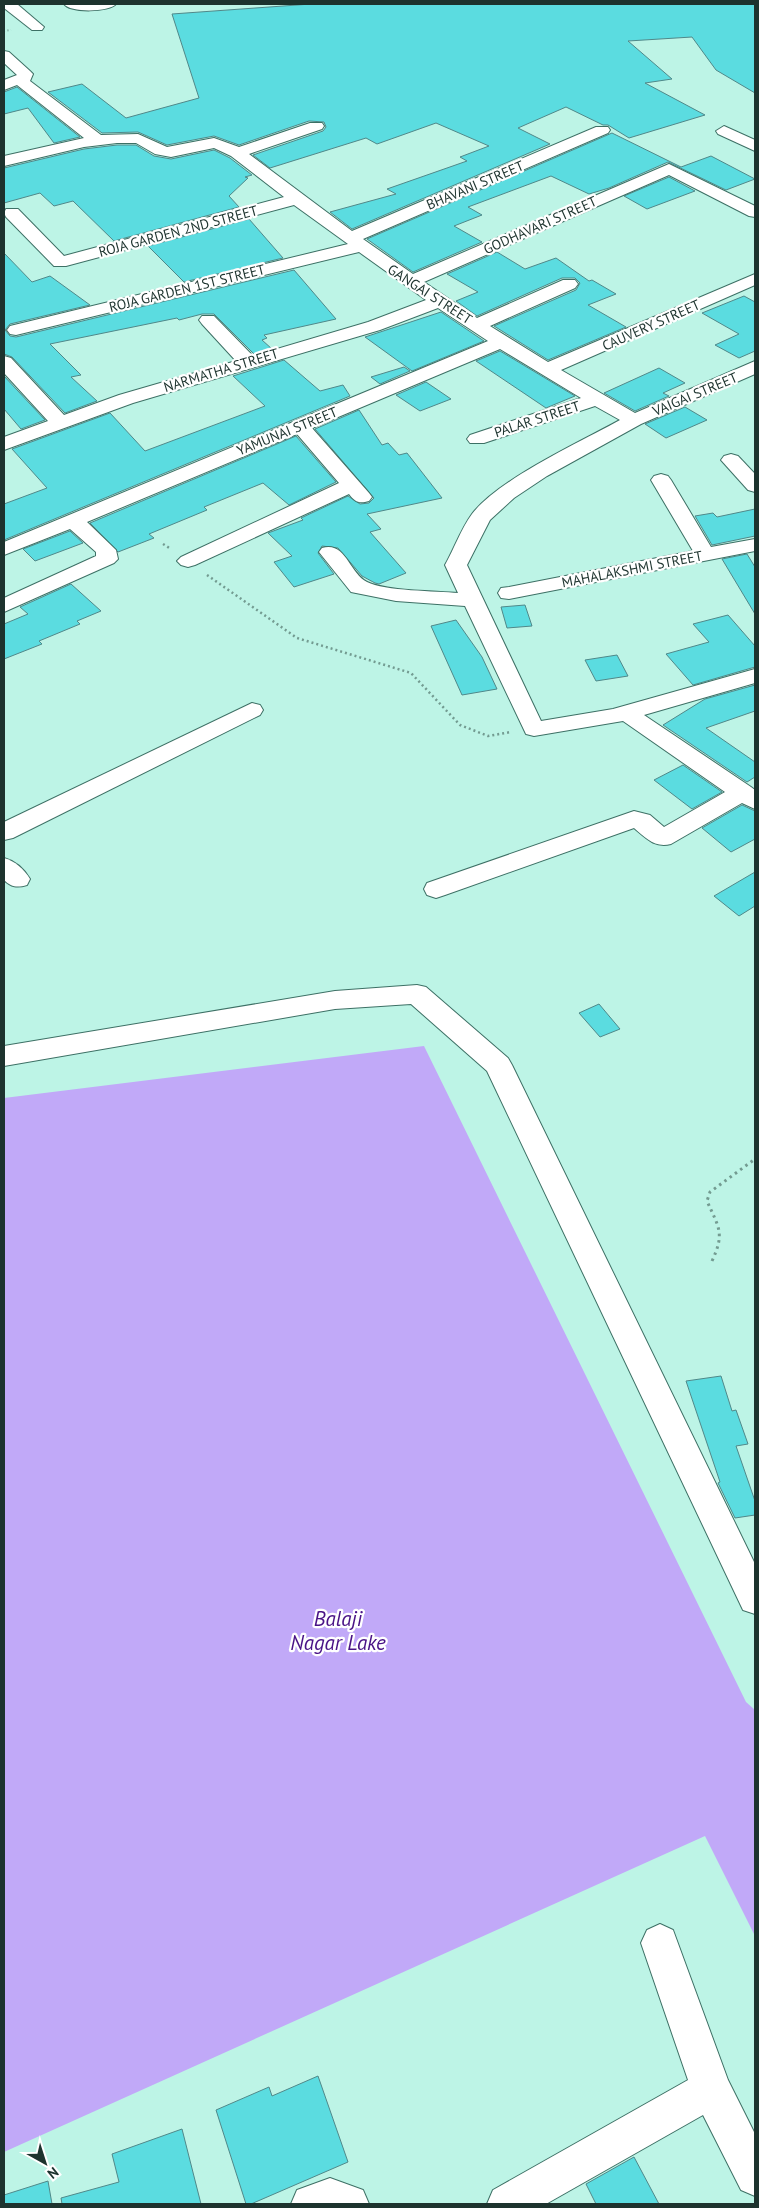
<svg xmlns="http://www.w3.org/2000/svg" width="759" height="2208" viewBox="0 0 759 2208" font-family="'PT Sans',sans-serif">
	<rect width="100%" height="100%" fill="#bdf4e6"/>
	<!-- water -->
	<polygon fill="#c1a9f8" points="424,1046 746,1702 755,1710 755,1936 705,1836 4,2152 4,1098"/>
	<!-- building -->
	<g fill="#5bdce0" stroke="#508889">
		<polygon points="311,4 755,4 755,93 716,70 692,37 628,41 672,79 645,83 705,115 629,138 608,125 603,125 566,107 518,128 550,144 352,229 330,212 396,194 387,189 467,161 460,157 489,146 436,123 377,144 366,138 270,168 253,155 323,131 326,127 324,122 309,121 239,145 214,136 167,145 138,132 102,133 48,92 82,84 126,118 199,98 172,14"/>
		<polygon points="17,87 80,137 54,143 28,108 4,114 4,92"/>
		<polygon points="612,133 681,167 711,156 755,179 726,190 668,162 609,188 589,194 551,176 468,207 482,215 454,226 482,242 413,272 367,239"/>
		<polygon points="117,145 136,145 154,156 171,159 214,150 230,158 252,175 245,177 248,178 229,196 239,207 114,241 73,201 54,206 40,193 4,203 4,168 84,149"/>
		<polygon points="669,177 695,191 647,209 624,196"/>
		<polygon points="249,219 283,258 184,282 148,246"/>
		<polygon points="497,252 525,269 556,258 589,281 592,280 616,294 588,305 626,327 548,360 494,326 576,290 580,283 575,278 562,278 477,316 456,301 478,292 447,274"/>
		<polygon points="4,253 32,282 50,276 90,305 10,324 5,330 10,336 16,337 294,270 336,319 264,335 267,338 262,340 272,349 254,354 214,314 202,314 179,320 177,318 50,344 81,375 71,377 97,401 65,413 12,357 4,354"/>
		<polygon points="744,296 755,302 755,351 739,358 715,345 739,334 702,313"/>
		<polygon points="441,312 484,341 412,371 365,337"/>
		<polygon points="500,351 575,396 546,408 476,361"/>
		<polygon points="284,360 320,391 343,385 350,396 4,540 4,504 47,488 12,449 110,413 145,451 265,406 233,376"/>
		<polygon points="404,367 410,371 380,384 371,377"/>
		<polygon points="659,368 685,383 663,393 669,396 635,411 604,393"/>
		<polygon points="4,376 45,420 21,429 4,409"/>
		<polygon points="426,382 451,399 420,411 396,395"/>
		<polygon points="685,407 707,420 666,438 645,424"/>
		<polygon points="359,410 382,445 388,443 399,455 407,453 442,498 367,514 381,529 370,532 406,573 379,584 375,583 362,576 338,548 322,546 318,553 334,574 294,587 274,562 292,556 268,533 303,520 301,518 348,496 360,504 369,503 374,498 315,429"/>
		<polygon points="296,436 336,482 289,505 263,483 204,507 207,510 149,534 154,538 118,552 90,523"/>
		<polygon points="755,509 755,536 712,545 695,516 713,513 717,517"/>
		<polygon points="70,531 83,543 35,561 23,549"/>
		<polygon points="747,554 755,567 755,614 722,559"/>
		<polygon points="71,584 101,611 77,621 80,624 39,641 42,644 4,659 4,624 28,614 20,607"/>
		<polygon points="525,605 532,626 507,628 501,607"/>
		<polygon points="728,615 755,646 755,667 693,685 666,654 709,642 693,624"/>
		<polygon points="456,620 482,657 497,689 462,695 431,626"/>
		<polygon points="617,655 628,676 596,681 585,660"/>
		<polygon points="755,685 755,711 706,728 755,762 755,777 747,782 663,725 705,699"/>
		<polygon points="683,765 722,792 692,809 654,780"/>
		<polygon points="742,805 755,811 755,839 731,852 702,828"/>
		<polygon points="755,872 755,906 739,916 714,896"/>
		<polygon points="599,1004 620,1029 600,1037 579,1013"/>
		<polygon points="721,1376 732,1411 736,1410 748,1444 736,1446 755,1501 755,1515 735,1518 718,1483 720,1482 686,1381"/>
		<polygon points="318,2076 348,2162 251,2204 246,2204 216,2110 269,2087 272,2096"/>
		<polygon points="182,2129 201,2204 62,2204 61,2198 119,2182 112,2154"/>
		<polygon points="634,2157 659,2204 596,2204 586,2184"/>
		<polygon points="48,2181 52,2204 4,2204 4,2195"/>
	</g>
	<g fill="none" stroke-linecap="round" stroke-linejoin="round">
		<!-- minor casing -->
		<g stroke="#3d7065" stroke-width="2">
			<g id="minor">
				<polygon points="4,4 17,4 44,27 42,30 32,30 4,8"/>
				<path d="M64,4H116C110,12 70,13 64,4Z"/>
				<path d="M4,51L9,52L30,71L33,74L30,81L101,135L138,134L167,147L214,138L239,147L310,123H322L324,126L322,129L249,154L352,231L596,127H608L610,130L608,133L363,239L413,274L669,164L755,206V217L749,216L669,175L424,282L477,318L563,280H575L578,284L575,288L490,326L548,362L755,274V285L561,370L635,413L755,361V374L641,424L547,476L514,498L490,520L467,565L541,721L613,709L755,669V683L644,715L751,787L755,790V809L742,803L671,844C654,848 646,838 634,828L445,895L436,898L427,895L424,889L427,883L634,811L650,815L664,827L725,792L623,721L534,736L526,734L465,606L396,601L351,592L319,552L322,548C346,541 349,573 367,582C384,591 437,591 458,593L445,565C454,549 461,529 472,514C499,479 580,442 620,420L595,406L484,443H470L467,439L470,435L581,398L500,349L312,428L369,493L372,497L369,501C359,504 355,502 349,494L195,565L188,567L181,565L177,561L181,557L339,483L297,434L87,522L116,550L118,559L114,563L4,612V598L96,556V552L70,529L4,555V542L488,341L438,308L380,330L133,403L4,450V437L48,421L4,373V356L11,358L64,415L119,395L236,361L202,324L199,320L202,316H214L253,356L368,322L426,300L359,252L16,335L10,334L7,330L10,326L348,244L294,205L66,266H54L6,217L4,213L6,209H18L64,256L284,197L231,156L214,148L171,157L155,154L136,143H117L84,147L4,166V156L84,138L17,85L4,90V80L17,75L4,63Z"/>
				<polygon points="724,126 755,140 755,151 718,134 716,131"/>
				<polygon points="731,454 738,456 755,474 755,492 748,490 721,460 724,456"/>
				<polygon points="661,474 668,476 671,480 711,547 755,539 755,551 509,599 501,598 498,593 501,588 509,587 693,551 651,480 654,476"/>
				<polygon points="252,703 260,705 263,710 260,715 13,838 4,840 4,822"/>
				<path d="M4,858C15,861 24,869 30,879L27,885C17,888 11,887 4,880Z"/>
				<polygon points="417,985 426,987 508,1058 512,1065 755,1564 755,1614 743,1610 487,1071 411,1004 335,1009 4,1066 4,1046 335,991"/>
				<polygon points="660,1924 673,1930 728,2080 755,2134 755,2196 741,2190 703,2115 546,2204 487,2204 493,2190 688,2080 641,1943 647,1930"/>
				<polygon points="330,2178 363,2190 369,2204 291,2204 297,2190"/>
			</g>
		</g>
		<!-- path-far2 -->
		<polyline stroke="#739b91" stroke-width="2" stroke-dasharray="1 2.5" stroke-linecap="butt" points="4,31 11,30"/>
		<!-- path-far1 -->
		<g stroke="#739b91" stroke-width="2.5" stroke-dasharray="2 3" stroke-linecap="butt">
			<polyline points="163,544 171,549"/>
			<polyline points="207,575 297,638 411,673 460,725 488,736 511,732"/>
		</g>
		<!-- path -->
		<path stroke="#739b91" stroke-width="3" stroke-dasharray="2.5 4" stroke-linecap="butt" d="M712,1261C725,1233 719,1228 707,1201L710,1192L755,1159"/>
		<!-- minor -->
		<use href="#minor" fill="#fff" fill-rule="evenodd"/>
	</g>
	<g text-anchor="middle" stroke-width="4.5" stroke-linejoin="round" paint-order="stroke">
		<!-- far-street labels -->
		<g font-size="14" fill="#1d332e" stroke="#fff">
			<text transform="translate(475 185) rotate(-23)" y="5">BHAVANI STREET</text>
			<text transform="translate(540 225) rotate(-24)" y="5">GODHAVARI STREET</text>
			<text transform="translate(178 231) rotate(-15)" y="5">ROJA GARDEN 2ND STREET</text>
			<text transform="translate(187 288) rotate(-14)" y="5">ROJA GARDEN 1ST STREET</text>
			<text transform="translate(430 294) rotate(33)" y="5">GANGAI STREET</text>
			<text transform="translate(651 325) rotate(-24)" y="5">CAUVERY STREET</text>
			<text transform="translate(221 370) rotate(-17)" y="5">NARMATHA STREET</text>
			<text transform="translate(695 394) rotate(-23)" y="5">VAIGAI STREET</text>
			<text transform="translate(537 419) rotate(-18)" y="5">PALAR STREET</text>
			<text transform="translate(287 431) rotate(-22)" y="5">YAMUNAI STREET</text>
			<text transform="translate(632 569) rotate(-11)" y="5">MAHALAKSHMI STREET</text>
		</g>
		<!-- near-water labels -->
		<g font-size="21" font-style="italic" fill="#491386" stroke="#fff">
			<text x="338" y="1626">Balaji<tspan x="338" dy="24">Nagar Lake</tspan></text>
		</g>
	</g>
	<!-- border -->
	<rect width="759" height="2208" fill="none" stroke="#1d332e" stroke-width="10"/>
	<!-- north arrow -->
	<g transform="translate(45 2163) rotate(141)" stroke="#ffffff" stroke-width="4" paint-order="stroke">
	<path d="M0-4L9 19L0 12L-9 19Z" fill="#1d332e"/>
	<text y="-8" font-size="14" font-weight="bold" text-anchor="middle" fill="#1d332e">N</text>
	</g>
</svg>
